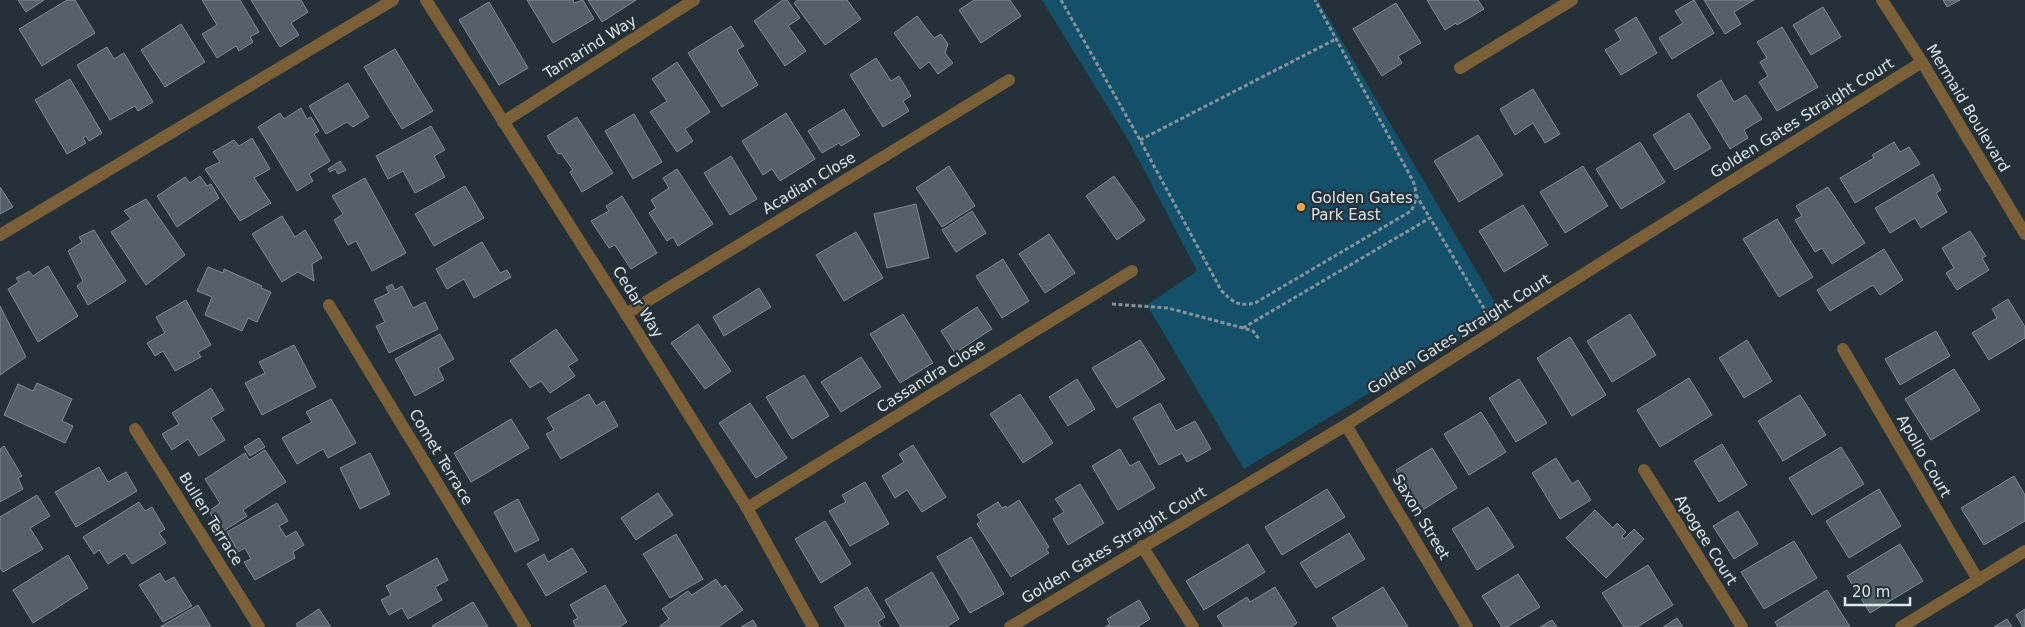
<svg xmlns="http://www.w3.org/2000/svg" width="2025" height="627" viewBox="0 0 2025 627" font-family="'DejaVu Sans',sans-serif">
	<rect width="100%" height="100%" fill="#253138"/>
	<!-- green -->
	<polygon fill="#13506a" points="1042,0 1318,0 1501,313 1244,469 1147,305 1197,271 1130,143"/>
	<!-- building -->
	<g fill="#546169" stroke="#7e8d94">
		<polygon points="18,0 44,0 26,12"/>
		<polygon points="67,0 75,0 95,33 42,66 19,29"/>
		<polygon points="202,0 240,0 259,32 250,37 253,42 239,51 236,46 217,58 202,34 217,25"/>
		<polygon points="251,0 301,0 308,12 291,23 299,35 280,47"/>
		<polygon points="527,0 573,0 574,3 583,0 594,19 553,43"/>
		<polygon points="588,0 636,0 602,22"/>
		<polygon points="783,0 787,0 800,18 788,26 806,51 785,66 754,21"/>
		<polygon points="798,0 847,0 861,19 825,45 794,3"/>
		<polygon points="974,0 1010,0 1021,16 981,43 959,10"/>
		<polygon points="1427,0 1478,0 1484,9 1457,25 1456,23 1445,30"/>
		<polygon points="1694,0 1714,33 1672,59 1659,38 1683,23 1675,11"/>
		<polygon points="1704,0 1754,0 1734,12 1741,24 1725,34"/>
		<polygon points="1943,0 1960,0 1947,7"/>
		<polygon points="489,2 528,68 499,85 459,20"/>
		<polygon points="1396,3 1421,43 1398,56 1402,63 1382,76 1353,29"/>
		<polygon points="1823,7 1841,37 1811,55 1793,25"/>
		<polygon points="917,16 934,38 941,34 948,44 945,53 953,63 938,74 929,62 920,69 894,33"/>
		<polygon points="1636,17 1657,53 1621,75 1605,50 1621,40 1615,30"/>
		<polygon points="181,24 205,62 165,87 141,50"/>
		<polygon points="731,26 744,46 737,50 758,85 722,107 688,53"/>
		<polygon points="1782,27 1818,87 1777,111 1759,82 1768,76 1760,62 1767,58 1757,42"/>
		<polygon points="107,47 114,59 124,53 153,102 138,111 135,106 110,120 77,65"/>
		<polygon points="395,49 433,111 402,129 364,67"/>
		<polygon points="876,58 891,81 899,76 911,96 903,101 909,111 883,127 850,75"/>
		<polygon points="677,62 710,112 685,129 693,141 677,152 650,112 667,101 652,79"/>
		<polygon points="70,79 102,133 89,141 86,136 83,138 86,143 67,154 35,100"/>
		<polygon points="1721,80 1734,102 1746,95 1762,119 1744,130 1748,138 1730,149 1697,95"/>
		<polygon points="348,83 369,117 353,127 347,122 326,134 309,106"/>
		<polygon points="1533,89 1560,134 1545,143 1533,123 1515,135 1500,109"/>
		<polygon points="301,108 307,119 311,117 319,131 314,134 330,161 309,174 313,181 297,191 258,127 280,113 284,119"/>
		<polygon points="844,109 860,135 841,146 839,143 822,153 808,131"/>
		<polygon points="786,113 815,159 780,181 772,169 763,175 742,141"/>
		<polygon points="1689,113 1711,148 1675,170 1653,135"/>
		<polygon points="634,114 662,162 633,179 605,131"/>
		<polygon points="577,117 613,173 582,192 570,172 573,170 561,153 558,154 547,136"/>
		<polygon points="431,126 445,150 434,156 445,177 415,193 403,171 388,179 376,156"/>
		<polygon points="1478,135 1503,175 1459,202 1434,161"/>
		<polygon points="252,138 270,169 254,178 271,203 240,221 205,169 220,162 213,152 234,140 239,146"/>
		<polygon points="1640,142 1665,182 1621,209 1596,169"/>
		<polygon points="1894,142 1900,152 1909,147 1920,164 1855,203 1840,178 1874,158 1872,155"/>
		<polygon points="731,156 757,199 730,215 704,173"/>
		<polygon points="340,161 346,170 338,174 335,169 330,172 328,169"/>
		<polygon points="949,166 975,206 942,227 916,188"/>
		<polygon points="1583,166 1608,206 1565,233 1540,192"/>
		<polygon points="677,169 713,224 678,246 673,237 667,241 649,213 656,208 651,200 669,188 663,178"/>
		<polygon points="1933,174 1941,190 1936,193 1947,212 1921,228 1915,218 1890,233 1875,208"/>
		<polygon points="200,176 207,186 211,184 219,198 177,227 157,196 185,177 190,183"/>
		<polygon points="1114,176 1145,220 1117,240 1086,196"/>
		<polygon points="365,178 406,253 372,271 356,241 348,245 334,220 343,214 332,196"/>
		<polygon points="465,186 484,218 434,246 415,214"/>
		<polygon points="0,187 13,207 0,214"/>
		<polygon points="1828,187 1865,243 1832,264 1822,248 1815,252 1795,220 1802,216 1796,206"/>
		<polygon points="622,196 657,253 631,269 615,245 609,248 591,221 609,211 606,206"/>
		<polygon points="146,199 185,255 146,285 111,232 131,219 124,211"/>
		<polygon points="916,204 929,258 887,268 874,214"/>
		<polygon points="1523,205 1548,245 1504,272 1479,231"/>
		<polygon points="972,211 986,233 956,252 942,230"/>
		<polygon points="282,216 295,237 305,230 322,258 312,264 314,281 298,272 282,282 252,234"/>
		<polygon points="1777,219 1813,277 1779,297 1743,239"/>
		<polygon points="94,230 126,281 88,305 77,286 83,281 68,251 82,242 79,237"/>
		<polygon points="1970,231 1986,256 1982,258 1989,270 1957,290 1946,273 1954,268 1942,248"/>
		<polygon points="856,232 883,278 844,301 816,255"/>
		<polygon points="1049,234 1075,273 1045,293 1019,254"/>
		<polygon points="482,242 500,273 507,270 511,277 474,298 464,279 447,289 436,269"/>
		<polygon points="1884,249 1903,280 1880,295 1873,285 1830,311 1817,290"/>
		<polygon points="1003,259 1029,301 1002,318 976,276"/>
		<polygon points="48,266 78,316 38,342 8,289 19,282 16,278 29,271 33,276"/>
		<polygon points="208,267 223,273 224,269 262,286 261,288 271,292 257,322 248,318 242,331 205,315 212,297 197,291"/>
		<polygon points="392,284 395,290 402,286 413,308 425,302 438,329 389,353 376,326 385,322 374,300 389,293 386,287"/>
		<polygon points="759,288 771,307 724,336 713,317"/>
		<polygon points="2008,299 2025,327 2025,338 1989,360 1972,333 1997,318 1992,309"/>
		<polygon points="186,300 211,345 198,352 201,357 175,371 163,351 155,356 147,343 165,333 156,317"/>
		<polygon points="0,306 26,357 0,375"/>
		<polygon points="977,307 992,329 955,353 941,331"/>
		<polygon points="903,314 933,363 900,383 870,334"/>
		<polygon points="1630,314 1656,355 1612,382 1587,341"/>
		<polygon points="698,324 731,371 705,389 671,343"/>
		<polygon points="556,329 578,360 568,366 575,376 550,393 541,381 530,388 510,361"/>
		<polygon points="1936,331 1950,356 1900,385 1885,359"/>
		<polygon points="440,334 454,359 438,368 444,380 415,396 395,359"/>
		<polygon points="1570,337 1606,395 1572,416 1537,358"/>
		<polygon points="1140,340 1165,379 1117,408 1092,368"/>
		<polygon points="1747,340 1772,381 1744,398 1719,358"/>
		<polygon points="294,345 316,387 262,415 245,383 265,373 259,362"/>
		<polygon points="861,357 881,387 841,412 821,382"/>
		<polygon points="1954,369 1980,410 1931,440 1905,399"/>
		<polygon points="804,375 829,416 792,439 766,397"/>
		<polygon points="1689,378 1712,415 1660,447 1637,410"/>
		<polygon points="1077,379 1095,409 1068,426 1049,397"/>
		<polygon points="1519,379 1547,423 1516,442 1489,398"/>
		<polygon points="37,383 72,399 62,421 73,426 65,443 4,415 18,384 33,391"/>
		<polygon points="211,388 224,410 211,418 225,440 199,456 188,439 172,450 162,434 179,424 172,413"/>
		<polygon points="589,394 596,406 604,401 618,426 561,459 546,434 554,430 547,418"/>
		<polygon points="1020,394 1053,443 1023,463 990,414"/>
		<polygon points="1800,395 1826,435 1783,461 1758,421"/>
		<polygon points="331,399 356,443 328,458 323,449 297,464 282,438 312,422 306,412"/>
		<polygon points="750,403 787,458 756,478 719,423"/>
		<polygon points="1160,403 1176,431 1195,421 1211,449 1187,462 1182,453 1159,465 1133,418"/>
		<polygon points="1481,412 1506,452 1469,475 1444,434"/>
		<polygon points="511,419 529,448 471,482 454,453"/>
		<polygon points="259,438 265,447 250,456 244,447"/>
		<polygon points="1722,444 1747,485 1719,502 1694,461"/>
		<polygon points="913,445 946,497 922,512 907,490 895,498 882,476 904,462 899,454"/>
		<polygon points="4,446 22,476 18,478 23,489 0,502 0,449"/>
		<polygon points="1841,447 1864,484 1812,515 1789,478"/>
		<polygon points="1432,448 1457,488 1421,511 1396,470"/>
		<polygon points="1120,449 1130,466 1139,461 1155,488 1118,510 1092,466"/>
		<polygon points="265,450 286,482 243,510 247,516 222,532 209,511 220,503 205,479 245,453 249,460"/>
		<polygon points="370,453 390,494 360,509 340,468"/>
		<polygon points="1556,458 1572,484 1578,480 1591,500 1560,519 1532,473"/>
		<polygon points="99,467 108,482 126,472 137,491 76,527 55,492"/>
		<polygon points="2014,476 2025,495 2025,521 1984,545 1961,508"/>
		<polygon points="865,482 889,524 850,546 829,511 846,502 842,495"/>
		<polygon points="1080,484 1104,523 1068,545 1053,519 1064,512 1055,499"/>
		<polygon points="1327,489 1345,517 1282,555 1265,527"/>
		<polygon points="1879,489 1901,526 1849,558 1826,521"/>
		<polygon points="658,493 673,515 636,540 621,518"/>
		<polygon points="37,495 50,516 30,528 43,549 3,572 0,568 0,517"/>
		<polygon points="518,499 539,540 515,552 494,512"/>
		<polygon points="1019,500 1049,547 1046,549 1049,553 1011,577 977,524 981,521 977,515 998,502 1002,508 1006,506 1007,508"/>
		<polygon points="139,502 145,511 152,507 165,529 159,533 166,543 132,564 125,553 108,564 99,550 94,554 83,537"/>
		<polygon points="277,503 288,521 279,526 286,537 296,531 304,545 293,552 295,558 255,580 244,562 251,559 245,548 238,552 227,532"/>
		<polygon points="1488,507 1514,547 1477,570 1452,529"/>
		<polygon points="1595,510 1613,528 1617,523 1626,532 1622,536 1624,539 1634,529 1644,539 1606,578 1566,538"/>
		<polygon points="1738,511 1758,544 1734,559 1713,526"/>
		<polygon points="825,521 851,564 821,583 795,539"/>
		<polygon points="1349,533 1365,559 1316,588 1300,563"/>
		<polygon points="676,534 703,579 670,598 643,554"/>
		<polygon points="971,537 1004,594 970,613 937,557"/>
		<polygon points="1794,541 1817,578 1764,609 1741,572"/>
		<polygon points="1248,544 1265,572 1204,610 1186,581"/>
		<polygon points="1900,544 1923,581 1870,613 1847,576"/>
		<polygon points="572,548 587,572 546,596 527,564 544,554 548,562"/>
		<polygon points="68,555 88,588 33,623 13,590"/>
		<polygon points="437,558 448,580 435,587 442,600 408,619 402,608 389,615 381,600 391,595 386,586"/>
		<polygon points="1648,565 1673,605 1637,627 1624,627 1602,593"/>
		<polygon points="932,572 959,619 946,627 901,627 885,600"/>
		<polygon points="160,573 165,582 174,577 192,606 163,622 139,585"/>
		<polygon points="1518,574 1540,607 1507,627 1502,627 1482,596"/>
		<polygon points="716,579 722,588 725,585 743,610 718,627 659,627 669,619 662,609 688,591 692,595"/>
		<polygon points="605,585 627,622 619,627 576,627 573,621 578,618 570,605"/>
		<polygon points="867,587 885,617 878,622 881,627 846,627 834,607"/>
		<polygon points="1275,587 1297,623 1291,627 1224,627 1217,616 1247,597 1250,602"/>
		<polygon points="1383,587 1408,627 1338,627 1332,618"/>
		<polygon points="1827,590 1850,627 1778,627 1775,622"/>
		<polygon points="1139,600 1150,619 1137,627 1105,627 1110,624 1107,619"/>
		<polygon points="473,602 488,627 433,627 432,626"/>
		<polygon points="198,605 211,627 160,627"/>
		<polygon points="319,609 331,627 298,627 296,624"/>
		<polygon points="2025,609 2025,627 2023,627 2016,615"/>
		<polygon points="1677,618 1683,627 1663,627"/>
		<polygon points="2007,619 2012,627 1994,627"/>
		<polygon points="753,620 757,627 741,627"/>
		<polygon points="1552,620 1557,627 1540,627"/>
	</g>
	<g fill="none" stroke-linecap="round" stroke-linejoin="round">
		<!-- path -->
		<g stroke="#8a9399" stroke-width="3" stroke-dasharray="4 2.5" stroke-linecap="butt">
			<path d="M1061,0L1140,140L1221,290C1232,302 1239,307 1255,303L1411,211C1417,201 1417,192 1413,181L1315,0"/>
			<polyline points="1140,140 1336,39"/>
			<polyline points="1416,195 1430,218"/>
			<polyline points="1112,304 1168,308 1243,328 1253,331 1259,339"/>
			<polyline points="1243,328 1430,218 1488,315"/>
		</g>
		<!-- minor -->
		<g stroke="#7b5f37" stroke-width="12">
			<polyline points="426,0 626,314 747,508 813,627"/>
			<polyline points="1882,0 1922,62 2025,234"/>
			<polyline points="1460,68 1572,0"/>
			<polyline points="503,122 694,0"/>
			<polyline points="0,235 393,0"/>
			<polyline points="329,305 525,627"/>
			<polyline points="626,314 1009,80"/>
			<polyline points="1843,349 1978,580"/>
			<polyline points="1346,425 1467,627"/>
			<polyline points="135,429 259,627"/>
			<polyline points="1644,470 1742,627"/>
			<polyline points="747,508 1132,271"/>
			<polyline points="1142,546 1193,627"/>
			<polyline points="1010,627 1346,425 1620,251 1922,62"/>
			<polyline points="1901,627 2025,551"/>
		</g>
	</g>
	<!-- markers -->
	<circle fill="#eca93a" stroke="#253138" stroke-width="2" cx="1301" cy="207" r="5"/>
	<g text-anchor="middle" stroke-width="4.5" stroke-linejoin="round" paint-order="stroke">
		<!-- street labels -->
		<g font-size="15" fill="#dde5e9" stroke="#253138">
			<text transform="translate(590 47) rotate(-32)" y="5">Tamarind Way</text>
			<text transform="translate(1968 108) rotate(59)" y="5">Mermaid Boulevard</text>
			<text transform="translate(1802 118) rotate(-32)" y="5">Golden Gates Straight Court</text>
			<text transform="translate(809 183) rotate(-31)" y="5">Acadian Close</text>
			<text transform="translate(638 302) rotate(58)" y="5">Cedar Way</text>
			<text transform="translate(1459 334) rotate(-32)" y="5">Golden Gates Straight Court</text>
			<text transform="translate(931 376) rotate(-32)" y="5">Cassandra Close</text>
			<text transform="translate(1924 456) rotate(60)" y="5">Apollo Court</text>
			<text transform="translate(441 457) rotate(59)" y="5">Comet Terrace</text>
			<text transform="translate(1421 517) rotate(59)" y="5">Saxon Street</text>
			<text transform="translate(211 519) rotate(58)" y="5">Bullen Terrace</text>
			<text transform="translate(1706 540) rotate(58)" y="5">Apogee Court</text>
			<text transform="translate(1114 545) rotate(-31)" y="5">Golden Gates Straight Court</text>
		</g>
		<!-- poi labels -->
		<g font-size="15" fill="#dde5e9" stroke="#253138" text-anchor="start">
			<text x="1311" y="203">Golden Gates<tspan x="1311" dy="17">Park East</tspan></text>
		</g>
	</g>
	<!-- scale -->
	<path d="M1845 597v8h65v-8" fill="none" stroke="#dde5e9" stroke-width="2.5"/>
	<text x="1852" y="597" font-size="15" fill="#dde5e9" stroke="#253138" stroke-width="4" paint-order="stroke">20 m</text>
</svg>
